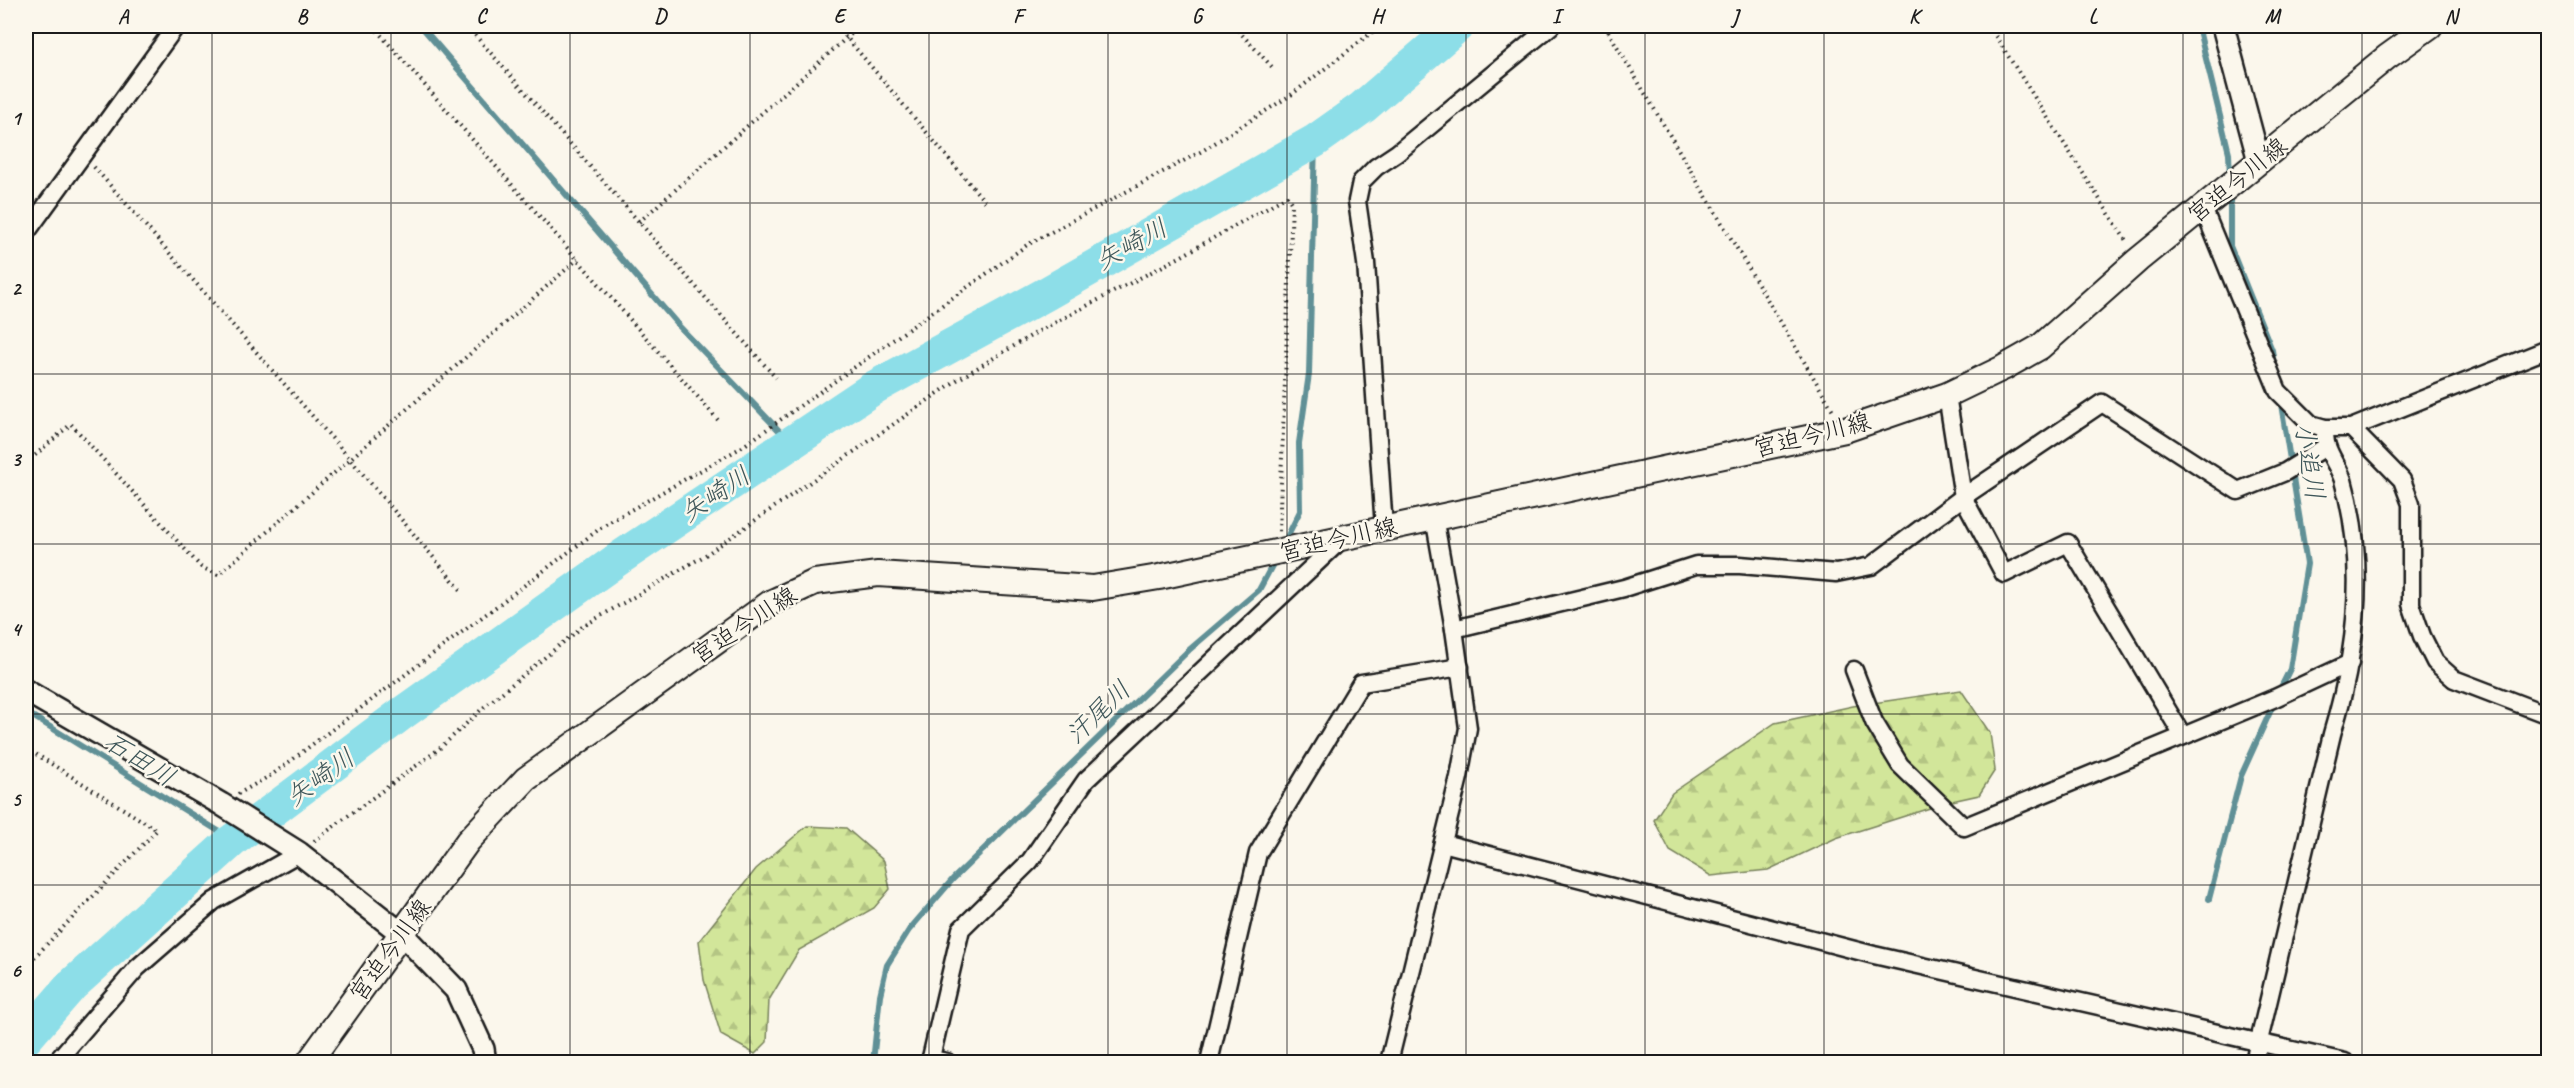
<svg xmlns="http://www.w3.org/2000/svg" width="2574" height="1088" viewBox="0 0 2574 1088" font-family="Caveat,'Klee One',sans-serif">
	<defs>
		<pattern id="forest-firs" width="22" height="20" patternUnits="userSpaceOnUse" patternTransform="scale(1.5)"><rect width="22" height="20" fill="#d2e69a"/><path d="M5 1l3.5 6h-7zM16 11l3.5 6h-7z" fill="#b4c584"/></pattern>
	</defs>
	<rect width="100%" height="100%" fill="#fbf7ec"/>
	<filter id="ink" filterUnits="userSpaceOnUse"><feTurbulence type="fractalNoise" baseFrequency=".0167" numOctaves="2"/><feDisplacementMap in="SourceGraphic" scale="12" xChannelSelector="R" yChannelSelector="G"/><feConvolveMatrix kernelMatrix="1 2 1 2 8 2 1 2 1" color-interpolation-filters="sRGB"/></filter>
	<g filter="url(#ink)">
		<!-- forest -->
		<g fill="url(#forest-firs)" stroke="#77815b" stroke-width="1.5">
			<polygon points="1961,690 1990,733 1995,770 1979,795 1952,801 1836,838 1768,870 1711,876 1670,851 1654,820 1672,793 1775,723 1853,706"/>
			<polygon points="807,826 846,828 884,861 890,889 874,908 799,950 769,1000 767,1042 755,1054 721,1035 704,980 699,941 756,869"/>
		</g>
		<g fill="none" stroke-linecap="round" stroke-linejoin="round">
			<!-- stream -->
			<g stroke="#609096" stroke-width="6">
				<polyline points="421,26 679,326 790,442"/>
				<polyline points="2198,26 2229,153 2230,178"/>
				<polyline points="2230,194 2230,246 2272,350 2274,365"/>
				<polyline points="1284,543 1300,511 1299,443 1309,374 1315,141"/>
				<polyline points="2279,691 2290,669 2307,564 2280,398"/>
				<polyline points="26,712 233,840"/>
				<polyline points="2209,899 2241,776 2275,701"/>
				<polyline points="873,1062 880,995 887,965 909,930 953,879 1189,650 1259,590 1275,560"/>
			</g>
			<!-- river -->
			<polyline stroke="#8ddee8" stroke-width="34" points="26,1038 72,985 233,840 404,712 621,557 875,387 1044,295 1315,141 1363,107 1457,26"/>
			<!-- minor casing -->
			<g stroke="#1c1c1c" stroke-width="21">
				<g id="minor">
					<polyline points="2203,208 2278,391 2311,424 2325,428 2351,428 2548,349"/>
					<polyline points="26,233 176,26"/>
					<polyline points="1947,395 1963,497 2004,574 2068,543 2183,736"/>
					<polyline points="2351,428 2402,480 2411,504 2411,604 2422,636 2435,662 2454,679 2548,715"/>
					<polyline points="1384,528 1366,263 1357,201 1361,182 1376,167 1397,153 1551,26"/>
					<polyline points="1454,629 1624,588 1696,565 1740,565 1836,573 1871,566 1963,497 2102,403 2238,491 2285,472 2327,446"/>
					<polyline points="1854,670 1874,722 1900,765 1964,827 2275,698 2350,663"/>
					<polyline points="1443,843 1874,955 2345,1062"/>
					<polyline points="930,1059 947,1062"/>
					<polyline points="56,1062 137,968 214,901 299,853"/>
					<polyline points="930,1062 961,929 1030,861 1086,780 1343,538"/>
					<polyline points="1209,1062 1258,853 1361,683 1460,667"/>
					<polyline points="1389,1062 1459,777 1468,728 1454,629 1434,517"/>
					<path d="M2254,1062L2332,734C2357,652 2367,564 2343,480C2339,468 2331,458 2327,446C2325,441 2325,434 2325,428"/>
				</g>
			</g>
			<!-- tertiary casing -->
			<g stroke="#1c1c1c" stroke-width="26">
				<g id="tertiary">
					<polyline points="2223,26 2259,161"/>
					<polyline points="26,691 221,804 299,853 402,934 456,990 483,1049 485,1062"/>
				</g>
			</g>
			<!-- secondary casing -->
			<g stroke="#1c1c1c" stroke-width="28">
				<polyline id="secondary" points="309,1062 468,841 526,779 770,603 815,582 878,574 1093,588 1159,577 1845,430 1947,395 2003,368 2040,347 2138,260 2387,57 2430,26"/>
			</g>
			<!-- path -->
			<g stroke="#1c1c1c" stroke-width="4" stroke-dasharray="1.5 4.5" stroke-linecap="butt">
				<polyline points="373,26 718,420"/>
				<polyline points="467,26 776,378"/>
				<polyline points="837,26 986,203"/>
				<polyline points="1234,26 1274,69"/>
				<polyline points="1605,26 1834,412"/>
				<polyline points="1989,26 2127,242"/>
				<polyline points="94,167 351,460 461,590"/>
				<polyline points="639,222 860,26"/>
				<polyline points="26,463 71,424 201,567 218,575 578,259"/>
				<polyline points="26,748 157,830 26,966"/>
				<polyline points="238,794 273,774 606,524 742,447 1027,245 1202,151 1291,95 1380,26"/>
				<polyline points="314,841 439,749 483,708 582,627 704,556 957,380 1039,331 1180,257 1287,196 1292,204 1279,532"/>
			</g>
			<!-- minor -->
			<use href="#minor" stroke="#fbf7ec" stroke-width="16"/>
			<!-- tertiary -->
			<use href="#tertiary" stroke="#fbf7ec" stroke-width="21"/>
			<!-- secondary -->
			<use href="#secondary" stroke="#fbf7ec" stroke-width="24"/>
		</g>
	</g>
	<!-- grid -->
	<path fill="none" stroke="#1c1c1c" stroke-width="1.5" stroke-opacity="0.55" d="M212,26V1062M391,26V1062M570,26V1062M750,26V1062M929,26V1062M1108,26V1062M1287,26V1062M1466,26V1062M1645,26V1062M1824,26V1062M2004,26V1062M2183,26V1062M2362,26V1062M26,203H2548M26,374H2548M26,544H2548M26,714H2548M26,885H2548"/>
	<g text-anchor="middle" stroke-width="5" stroke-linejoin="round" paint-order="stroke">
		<!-- street labels -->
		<g font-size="24" fill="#1c1c1c" stroke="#fbf7ec">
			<text transform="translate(2237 180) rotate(-39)" y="8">宮迫今川線</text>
			<text transform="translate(1812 435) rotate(-14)" y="8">宮迫今川線</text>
			<text transform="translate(1338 539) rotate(-13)" y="8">宮迫今川線</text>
			<text transform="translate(744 625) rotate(-33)" y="8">宮迫今川線</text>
			<text transform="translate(390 950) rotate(-54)" y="8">宮迫今川線</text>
		</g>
		<!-- water labels -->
		<g font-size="26" font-style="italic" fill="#3e5659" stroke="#fbf7ec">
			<text transform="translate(1131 244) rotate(-29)" y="9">矢崎川</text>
			<text transform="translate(2310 461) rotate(81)" y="9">小追川</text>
			<text transform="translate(715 494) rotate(-34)" y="9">矢崎川</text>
			<text transform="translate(1098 712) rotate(-44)" y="9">汗尾川</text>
			<text transform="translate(140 759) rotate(32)" y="9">石田川</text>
			<text transform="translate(320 777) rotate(-36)" y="9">矢崎川</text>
		</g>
	</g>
	<!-- margin -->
	<rect width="2574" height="1088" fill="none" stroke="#fbf7ec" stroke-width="66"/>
	<rect x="33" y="33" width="2508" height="1022" fill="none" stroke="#1c1c1c" stroke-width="2"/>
	<g font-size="20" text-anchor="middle" font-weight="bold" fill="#1c1c1c">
		<text x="123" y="23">A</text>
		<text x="302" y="23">B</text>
		<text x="481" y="23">C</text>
		<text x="660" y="23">D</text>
		<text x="839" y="23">E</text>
		<text x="1018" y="23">F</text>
		<text x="1197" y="23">G</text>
		<text x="1377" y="23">H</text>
		<text x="1556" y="23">I</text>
		<text x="1735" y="23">J</text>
		<text x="1914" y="23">K</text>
		<text x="2093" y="23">L</text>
		<text x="2272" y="23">M</text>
		<text x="2451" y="23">N</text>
		<text x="16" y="125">1</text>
		<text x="16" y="295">2</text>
		<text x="16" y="466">3</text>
		<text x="16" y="636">4</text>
		<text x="16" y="806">5</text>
		<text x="16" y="977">6</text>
	</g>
</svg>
